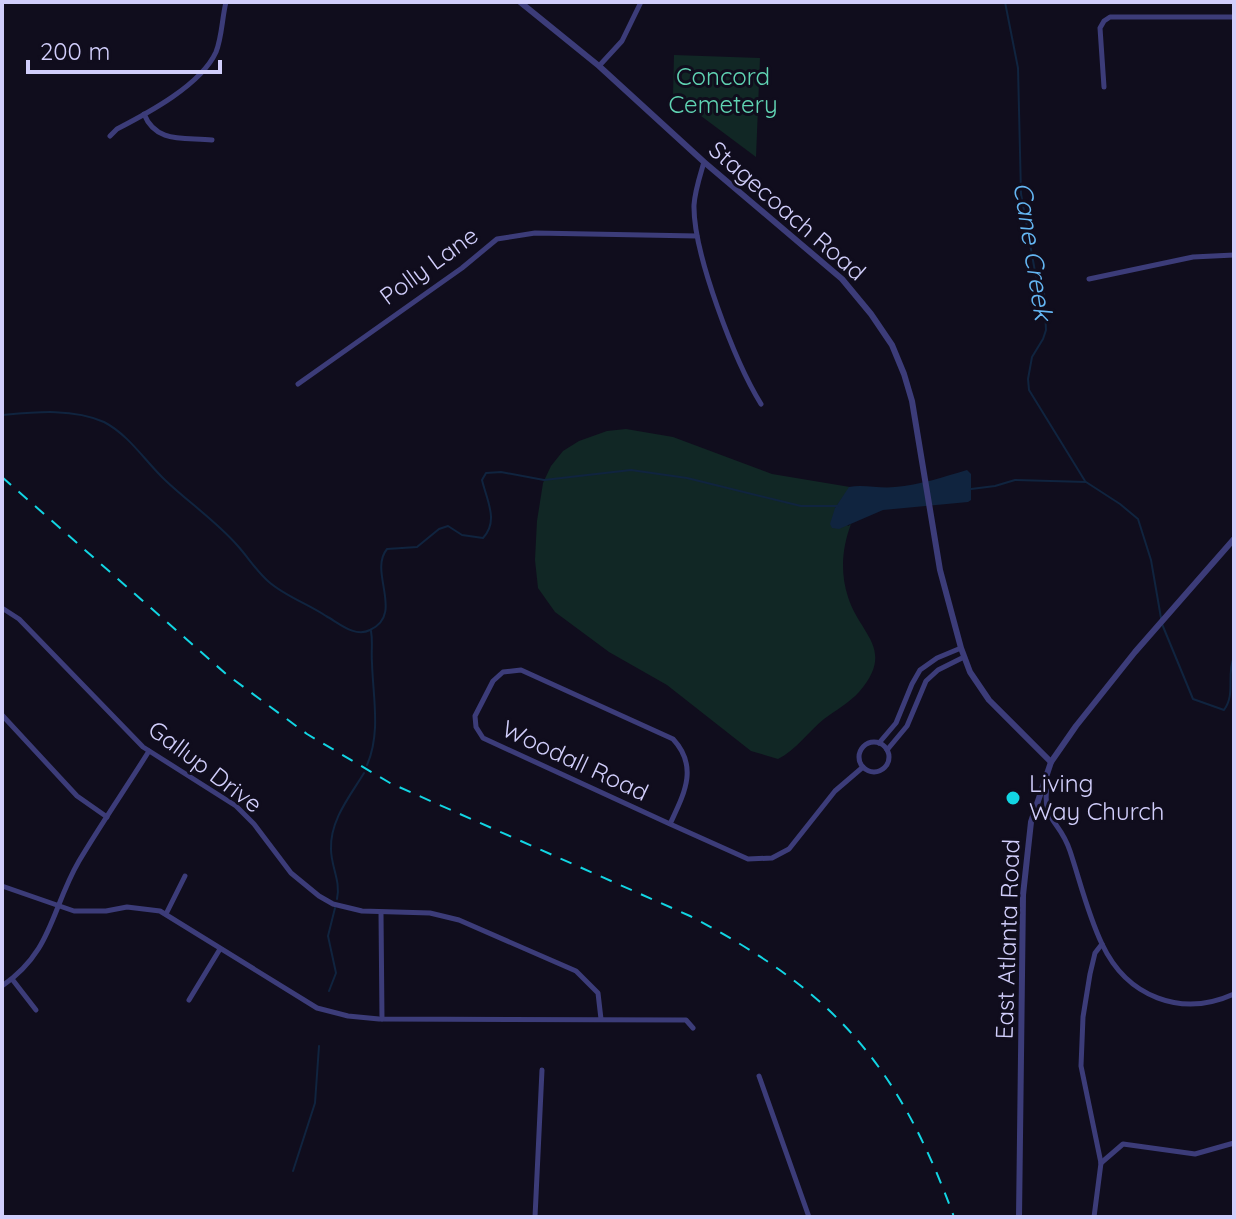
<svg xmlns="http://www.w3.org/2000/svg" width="1236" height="1219" viewBox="0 0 1236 1219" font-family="Quicksand,sans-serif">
	<rect width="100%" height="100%" fill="#100d1d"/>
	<!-- green -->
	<g fill="#112725">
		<polygon points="674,55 760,58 756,157 673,95"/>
		<path d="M626,429L673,437L772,474L850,487L835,508L848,526L851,524C842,548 840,572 848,597C860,635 896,649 859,692C849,703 836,710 824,719C809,731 795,751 778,759L751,751L667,685L609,652L555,612L538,588L535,560L537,521L543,483L551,466L563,451L579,441L607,431Z"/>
	</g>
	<!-- water -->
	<path fill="#10243f" d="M967,470L971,474V500L968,502L883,510L839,529L832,528L830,524L835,508L849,487C864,484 880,489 895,487C920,485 943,477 967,470Z"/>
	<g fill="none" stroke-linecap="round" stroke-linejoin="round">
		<!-- stream -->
		<g stroke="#10243f" stroke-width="2">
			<polyline points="1005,2 1018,68 1021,194 1036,277 1044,292 1046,330 1043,339 1032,357 1028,379 1029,390 1085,481"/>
			<path d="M2,415C35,412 73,408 104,422C129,435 145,461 165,480C188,502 216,521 237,545C248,557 257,572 269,582C285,596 308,604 326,616C339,623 355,638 370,630C405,614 368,572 387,549L417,547L439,529L448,526L462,535L483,538C499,521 487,501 482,480L486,473L501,472L544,480L631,470L687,478L801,506H838"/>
			<polyline points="971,489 995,486 1015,480 1086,482 1120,504 1138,519 1151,560 1161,618"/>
			<path d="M1162,624L1193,699L1224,710C1236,694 1226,675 1234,657"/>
			<path d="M367,765C381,733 373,697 372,663C371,651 373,642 371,631"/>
			<path d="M337,899C341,881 331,867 331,849C330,820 350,796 364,773"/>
			<polyline points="329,991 336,973 328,936 335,908"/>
			<polyline points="293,1171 315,1103 319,1046"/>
		</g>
		<!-- minor -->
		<g stroke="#3c3c79" stroke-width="5">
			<polyline points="599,66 622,41 641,2"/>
			<polyline points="1104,87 1100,28 1104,21 1110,17 1234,17"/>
			<path d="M144,114C156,144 185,137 212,140"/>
			<path d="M110,136L117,129C148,113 201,85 216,52C222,37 222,18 226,2"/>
			<path d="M704,162C700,176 695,190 694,205C693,253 735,362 761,404"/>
			<polyline points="1089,279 1193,257 1234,255"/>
			<polyline points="298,384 462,268 497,239 535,233 697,236"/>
			<polyline points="2,608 19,619 143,747 236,806 254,824 291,873 319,896 333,904 362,911 430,913 459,920 576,971 598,993 601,1019"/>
			<polyline points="2,715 77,796 107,817"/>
			<circle cx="874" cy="757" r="15"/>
			<polyline points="879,743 896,723 912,684 920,670 937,658 961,648"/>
			<polyline points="887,750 907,726 926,681 938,670 964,657"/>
			<path d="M1048,779C1040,823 1059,817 1070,851C1080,881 1088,915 1102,944C1127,997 1181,1018 1234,994"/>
			<path d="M670,824L483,738L476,727L475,716L493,681L503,672L521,670L673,739C699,767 684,794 670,824L748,859L772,858L789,849L835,791L863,767"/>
			<polyline points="2,886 74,911 106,911 127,907 160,911 317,1008 348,1016 379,1019 686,1020 693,1028"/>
			<polyline points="381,913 382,1019"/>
			<polyline points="166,914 185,876"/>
			<polyline points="12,979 36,1010"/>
			<path d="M2,986C53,951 51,909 79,861C101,824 126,788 149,751"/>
			<polyline points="189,1000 220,949"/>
			<polyline points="759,1076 809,1217"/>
			<polyline points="1101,1163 1123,1144 1195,1154 1234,1143"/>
			<polyline points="535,1217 542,1070"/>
			<polyline points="1094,1217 1101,1163 1081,1066 1083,1017 1090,974 1095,953 1102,944"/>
		</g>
		<!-- tertiary -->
		<g stroke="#3c3c79" stroke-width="6">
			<polyline points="520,2 599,66 704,162 842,279 871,314 892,345 904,374 912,401 940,570 961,648 970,672 989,700 1051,762"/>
			<polyline points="1019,1217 1023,895 1031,822 1051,762 1076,726 1135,652 1234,539"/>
		</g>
		<!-- rail -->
		<path stroke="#12d5e3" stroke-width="2" stroke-dasharray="12 10" stroke-linecap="butt" d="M2,477L226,674L307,734L390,783L690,916C834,991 898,1064 954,1217"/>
	</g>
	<!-- markers -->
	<circle fill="#12d5e3" stroke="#100d1d" stroke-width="3" cx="1013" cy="798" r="8"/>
	<g text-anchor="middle" stroke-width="6" stroke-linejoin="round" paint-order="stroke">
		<!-- park labels -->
		<g font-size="24" fill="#60d4b3" stroke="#100d1d">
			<text x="723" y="85">Concord<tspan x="723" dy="28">Cemetery</tspan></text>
		</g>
		<!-- street labels -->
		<g font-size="24" fill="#d1cefb" stroke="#100d1d">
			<text transform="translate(787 211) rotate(41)" y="8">Stagecoach Road</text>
			<text transform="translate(429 266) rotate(-36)" y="8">Polly Lane</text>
			<text transform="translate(575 761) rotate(25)" y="8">Woodall Road</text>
			<text transform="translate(205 767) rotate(37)" y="8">Gallup Drive</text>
			<text transform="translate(1008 939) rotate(-88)" y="8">East Atlanta Road</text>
		</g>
		<!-- poi labels -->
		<g font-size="24" fill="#d1cefb" stroke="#100d1d" text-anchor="start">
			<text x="1029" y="792">Living<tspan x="1029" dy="28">Way Church</tspan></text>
		</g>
		<!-- water labels -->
		<g font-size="26" font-style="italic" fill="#64b6f3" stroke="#100d1d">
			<text transform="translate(1033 251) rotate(81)" y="9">Cane Creek</text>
		</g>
	</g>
	<!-- border -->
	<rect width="1236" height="1219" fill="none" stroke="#d1cefb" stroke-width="8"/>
	<!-- scale -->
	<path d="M28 60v12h192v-12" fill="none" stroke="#d1cefb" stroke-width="4"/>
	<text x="40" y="60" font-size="24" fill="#d1cefb" stroke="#100d1d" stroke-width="6" paint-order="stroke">200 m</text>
</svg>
